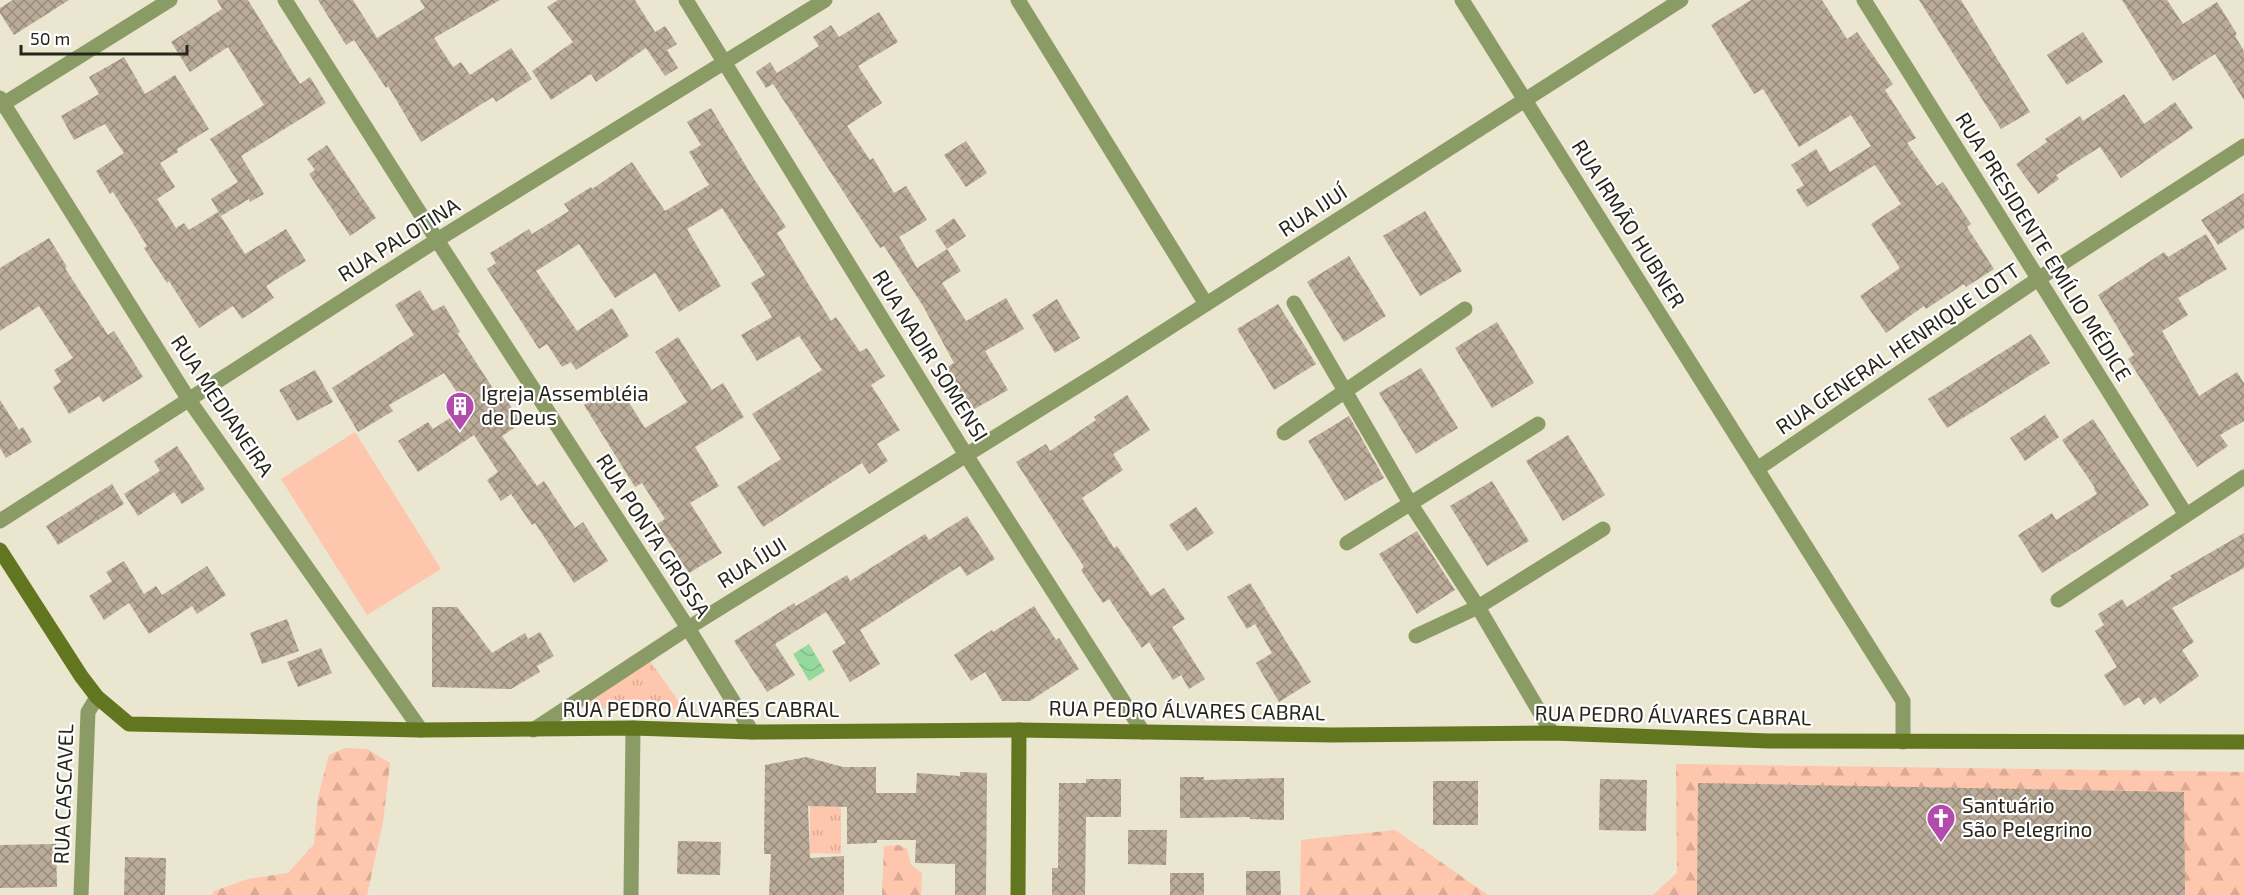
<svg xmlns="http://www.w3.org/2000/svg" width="2244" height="895" viewBox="0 0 2244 895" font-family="'Exo 2',sans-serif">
	<defs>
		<pattern id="grass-tufts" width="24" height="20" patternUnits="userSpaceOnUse" patternTransform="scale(1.5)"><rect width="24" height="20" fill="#fec6ac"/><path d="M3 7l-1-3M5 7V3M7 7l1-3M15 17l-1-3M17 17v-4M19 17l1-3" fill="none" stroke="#daaa94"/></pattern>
		<pattern id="forest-firs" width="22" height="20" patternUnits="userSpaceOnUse" patternTransform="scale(1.5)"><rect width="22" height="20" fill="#fec6ac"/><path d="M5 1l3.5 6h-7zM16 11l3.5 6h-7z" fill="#daaa94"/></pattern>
		<pattern id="water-waves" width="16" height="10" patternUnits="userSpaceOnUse" patternTransform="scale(1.5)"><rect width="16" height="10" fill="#96d99d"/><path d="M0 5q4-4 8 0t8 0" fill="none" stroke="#81ba87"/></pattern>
		<pattern id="building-cross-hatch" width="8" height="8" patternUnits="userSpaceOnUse" patternTransform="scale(1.5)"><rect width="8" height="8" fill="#bbab99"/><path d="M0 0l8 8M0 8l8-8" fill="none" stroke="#988b7c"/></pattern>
	</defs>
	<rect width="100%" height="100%" fill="#ebe6cf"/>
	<!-- grass -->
	<g fill="url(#grass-tufts)">
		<polygon points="650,661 684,709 579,708"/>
		<polygon points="810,806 841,807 841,854 810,853"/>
	</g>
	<!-- forest -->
	<g fill="url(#forest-firs)">
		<polygon points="345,748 367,749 390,763 383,822 367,895 212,895 214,891 248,879 288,873 314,844 318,797 329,755"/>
		<polygon points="1676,764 2244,772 2244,895 1653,895 1677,873"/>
		<polygon points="1395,830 1488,895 1300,895 1301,840"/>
		<polygon points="899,845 907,849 911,865 922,873 921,895 882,895 884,846"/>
	</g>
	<!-- pitch -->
	<polygon fill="#fec6ac" points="355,432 441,569 367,615 281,479"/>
	<!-- water -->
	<polygon fill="url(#water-waves)" points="809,644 825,671 809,681 793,654"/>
	<!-- building -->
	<g fill="url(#building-cross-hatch)">
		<polygon points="13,0 69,0 14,35 0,13 0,8"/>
		<polygon points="217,0 248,0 300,84 310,77 326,103 241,156 264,194 250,202 249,199 221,216 211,199 238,182 210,139 264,105 228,47 190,72 171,42 222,9"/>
		<polygon points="318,0 353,0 377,38 425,8 420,0 500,0 434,38 453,67 461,62 470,75 511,48 532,79 496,102 493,97 421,142 388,86 386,88 354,40 346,45"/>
		<polygon points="558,0 635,0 655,32 665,26 677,44 667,50 678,68 665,76 646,48 596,82 591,74 551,100 532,71 573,42 547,7"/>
		<polygon points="1751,0 1822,0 1847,39 1857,32 1893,84 1885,90 1916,138 1907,143 1937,186 1943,182 1971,224 1967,227 1994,269 1966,287 1964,284 1926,309 1924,306 1886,333 1860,296 1900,268 1871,224 1901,204 1875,165 1807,207 1796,190 1804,185 1791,165 1816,149 1830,172 1871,146 1851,115 1799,147 1763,89 1754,94 1711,25"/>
		<polygon points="1919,0 1961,0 2030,112 2001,129"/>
		<polygon points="2122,0 2167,0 2183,24 2217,2 2237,34 2235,36 2244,51 2244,100 2215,54 2173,81"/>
		<polygon points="879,12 898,42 858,66 882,103 847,126 870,160 873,158 894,193 906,186 927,220 899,237 917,268 947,249 961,271 942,283 966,321 1006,298 1024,329 985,351 1008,390 971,411 946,368 954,363 923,306 884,246 880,248 773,84 766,88 756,72 770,62 777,73 819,46 813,37 831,25 839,37"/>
		<polygon points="2083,32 2103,62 2067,85 2047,55"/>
		<polygon points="124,57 145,94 175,75 209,129 177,149 178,152 160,163 175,187 157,199 176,228 184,223 189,230 218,212 245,254 286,229 306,261 266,286 274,298 242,319 233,306 199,328 169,281 167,283 144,248 147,246 113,192 110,194 96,171 124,153 105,124 74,140 61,116 99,94 89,77"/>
		<polygon points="2124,94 2144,124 2175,102 2193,128 2121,178 2100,147 2056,175 2059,179 2038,194 2016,164 2047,142 2045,139 2080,116 2083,121"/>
		<polygon points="711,108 752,176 786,227 777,233 831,321 836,317 860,352 867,348 885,376 871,385 900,430 877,444 888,461 869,474 862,463 763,527 737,487 781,459 752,414 822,370 799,336 757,361 741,335 772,317 751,283 765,275 722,208 687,229 721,286 679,312 655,273 615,298 579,244 536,271 577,331 612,308 629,336 576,370 571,362 562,367 547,344 539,349 487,269 496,263 490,253 529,229 532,234 569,211 564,204 591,187 592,189 632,162 665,211 709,185 689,152 701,145 687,122"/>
		<polygon points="966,141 987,173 966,187 944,155"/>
		<polygon points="327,145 376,218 350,236 309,174 315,170 307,159"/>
		<polygon points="2244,193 2244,228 2218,245 2201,220"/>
		<polygon points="1425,211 1462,271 1420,296 1383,236"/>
		<polygon points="954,218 966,236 947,249 935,231"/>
		<polygon points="2206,234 2227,269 2178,298 2188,315 2162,331 2199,396 2237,372 2244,383 2244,421 2220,435 2228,446 2197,467 2128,359 2134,355 2098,295 2164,252 2168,257"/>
		<polygon points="49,238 67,267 65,268 108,335 114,331 143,377 103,402 99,396 69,414 53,387 61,382 54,370 73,358 39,306 0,331 0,268"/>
		<polygon points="1349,256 1386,316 1344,342 1307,282"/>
		<polygon points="420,290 433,311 444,305 460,332 457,333 494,390 498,387 522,423 502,436 537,486 544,481 575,528 583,522 608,561 574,583 535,523 532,525 511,494 501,501 487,480 498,472 474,435 418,472 398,441 428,422 433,429 467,407 444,373 389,405 393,411 358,432 332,388 414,335 395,305"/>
		<polygon points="1057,299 1080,338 1055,353 1032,315"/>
		<polygon points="1278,304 1316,364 1274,390 1237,329"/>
		<polygon points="1497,322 1534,383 1492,408 1455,348"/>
		<polygon points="2031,334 2050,363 1947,428 1928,399"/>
		<polygon points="678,337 712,390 723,383 744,417 695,447 719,486 690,503 722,553 689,573 657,524 665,519 642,483 635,487 584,405 618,385 645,428 687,402 655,352"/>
		<polygon points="1421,368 1458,428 1416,454 1379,393"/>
		<polygon points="315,370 333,402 297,421 279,390"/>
		<polygon points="1127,395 1150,430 1113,454 1123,470 1082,498 1114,548 1117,546 1151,596 1164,588 1185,619 1172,627 1205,679 1189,689 1181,675 1173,680 1149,642 1142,648 1109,599 1103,603 1081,570 1084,567 1016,462 1046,444 1050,451 1096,420 1094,417"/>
		<polygon points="0,400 19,430 23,427 32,442 6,458 0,448"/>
		<polygon points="2045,415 2059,437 2025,461 2010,438"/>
		<polygon points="1349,416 1384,478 1345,501 1308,441"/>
		<polygon points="2093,419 2149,505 2042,573 2018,535 2052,513 2056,520 2097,494 2094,489 2095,488 2062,440"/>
		<polygon points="1568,435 1605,495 1563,521 1526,461"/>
		<polygon points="177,446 205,489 182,504 174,492 138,516 124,494 160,471 154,461"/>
		<polygon points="1492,481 1529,541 1487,566 1450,506"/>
		<polygon points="112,484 124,504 58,545 46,526"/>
		<polygon points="1196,507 1214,533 1187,551 1169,525"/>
		<polygon points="967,516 995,559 967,576 960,566 860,630 880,664 850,682 832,651 846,643 826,612 775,644 795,675 767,692 734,641 794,603 796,606 847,575 850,581 925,534 929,540"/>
		<polygon points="1417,531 1455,590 1417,614 1379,554"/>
		<polygon points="2244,533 2244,568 2172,608 2194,642 2182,650 2199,676 2160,704 2155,697 2144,705 2139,697 2124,706 2104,675 2117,667 2095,631 2104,625 2098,614 2122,599 2127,607 2172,578 2170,576"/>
		<polygon points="124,561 144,594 156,586 162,595 207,566 226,595 197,614 192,606 149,634 129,603 104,620 89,596 112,581 106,572"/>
		<polygon points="1250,583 1311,682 1279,702 1256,663 1272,653 1255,624 1247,629 1227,597"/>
		<polygon points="1034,606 1056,640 1059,638 1079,669 1030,701 1002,701 985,672 971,681 954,655 992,630 993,632"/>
		<polygon points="432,607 457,607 492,653 525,633 528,639 540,632 554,656 537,666 540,672 511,689 432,687"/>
		<polygon points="287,619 299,651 262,664 250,633"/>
		<polygon points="321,648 332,673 298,687 287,662"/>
		<polygon points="806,757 843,767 876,767 876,793 916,793 917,773 960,776 960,772 987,773 986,895 955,895 955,864 915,863 916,840 877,840 877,843 847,844 847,807 808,806 810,858 844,856 844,895 769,895 771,854 764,854 765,765"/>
		<polygon points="1180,777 1204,777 1204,780 1284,778 1284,820 1250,819 1250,817 1180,818"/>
		<polygon points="1086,779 1121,779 1121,817 1086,817 1085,895 1052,895 1052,868 1058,868 1059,783 1086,783"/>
		<polygon points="1600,779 1647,780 1646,831 1599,830"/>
		<rect x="1433" y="781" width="45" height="44"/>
		<polygon points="1698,783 2184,792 2185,895 1697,895"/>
		<polygon points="1128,830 1167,830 1166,865 1128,864"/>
		<polygon points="678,841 721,842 720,875 677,874"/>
		<polygon points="56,844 57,887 0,888 0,845"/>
		<polygon points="125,857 166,858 165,895 124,895"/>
		<polygon points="1246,871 1280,871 1281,895 1246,895"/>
		<rect x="1170" y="873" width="34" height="22"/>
	</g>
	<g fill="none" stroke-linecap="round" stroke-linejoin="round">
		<!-- street -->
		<g stroke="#8b9b66" stroke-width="15">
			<polyline points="285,0 437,240 688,628 752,732"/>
			<polyline points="686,0 966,455 1143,732"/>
			<polyline points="1018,0 1206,304"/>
			<polyline points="1462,0 1903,701 1903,742"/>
			<polyline points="1864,0 2186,515"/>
			<polyline points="0,98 189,400 421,730"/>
			<polyline points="0,106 170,0"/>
			<polyline points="1294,303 1410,503 1478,607 1552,733"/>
			<polyline points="1284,433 1465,309"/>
			<polyline points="1757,469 2038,279 2244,146"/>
			<polyline points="0,521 437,240 825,0"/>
			<polyline points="1347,543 1538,424"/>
			<polyline points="2058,600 2244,477"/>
			<polyline points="1416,636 1478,607 1603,529"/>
			<polyline points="533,730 688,628 1108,367 1681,0"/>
			<polyline points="81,895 88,712 97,697"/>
			<polyline points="631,895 633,728"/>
		</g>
		<!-- secondary -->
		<g stroke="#61761e" stroke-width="15">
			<polyline points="0,550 81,676 97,697 129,724 421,730 633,728 752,732 1019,730 1333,735 1552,733 1769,741 2244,742"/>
			<polyline points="1018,895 1019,730"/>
		</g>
	</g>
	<!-- icons -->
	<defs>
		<g id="building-pin" transform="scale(1.5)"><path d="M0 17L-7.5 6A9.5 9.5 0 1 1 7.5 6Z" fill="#b34bad" stroke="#fff"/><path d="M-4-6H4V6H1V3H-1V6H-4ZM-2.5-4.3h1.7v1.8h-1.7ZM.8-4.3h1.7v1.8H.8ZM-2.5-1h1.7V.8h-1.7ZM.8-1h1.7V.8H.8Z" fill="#fff"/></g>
		<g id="church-pin" transform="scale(1.5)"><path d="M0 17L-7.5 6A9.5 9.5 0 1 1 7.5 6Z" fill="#b34bad" stroke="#fff"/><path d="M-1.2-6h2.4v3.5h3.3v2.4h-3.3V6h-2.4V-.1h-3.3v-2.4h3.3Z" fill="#fff"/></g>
	</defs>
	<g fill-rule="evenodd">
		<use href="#building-pin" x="460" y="406"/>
		<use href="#church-pin" x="1941" y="818"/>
	</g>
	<g text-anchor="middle" stroke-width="4.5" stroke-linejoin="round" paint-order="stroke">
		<!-- street labels -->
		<g font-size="21" fill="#27261d" stroke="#fff">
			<text transform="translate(1313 211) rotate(-33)" y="7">RUA IJUÍ</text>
			<text transform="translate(1628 224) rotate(58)" y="7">RUA IRMÃO HUBNER</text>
			<text transform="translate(399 240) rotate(-32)" y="7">RUA PALOTINA</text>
			<text transform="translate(2043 247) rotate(58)" y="7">RUA PRESIDENTE EMÍLIO MÉDICE</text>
			<text transform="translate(1898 349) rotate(-34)" y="7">RUA GENERAL HENRIQUE LOTT</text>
			<text transform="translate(930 356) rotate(58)" y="7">RUA NADIR SOMENSI</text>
			<text transform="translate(222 406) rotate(56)" y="7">RUA MEDIANEIRA</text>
			<text transform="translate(653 536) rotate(57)" y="7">RUA PONTA GROSSA</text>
			<text transform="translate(752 563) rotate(-32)" y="7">RUA ÍJUI</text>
			<text x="701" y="717">RUA PEDRO ÁLVARES CABRAL</text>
			<text transform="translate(1187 711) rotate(1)" y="7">RUA PEDRO ÁLVARES CABRAL</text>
			<text transform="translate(1673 716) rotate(1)" y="7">RUA PEDRO ÁLVARES CABRAL</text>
			<text transform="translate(64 794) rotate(-88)" y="7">RUA CASCAVEL</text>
		</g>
		<!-- poi labels -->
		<g font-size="21" fill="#27261d" stroke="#fff" text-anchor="start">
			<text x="481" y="401">Igreja Assembléia<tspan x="481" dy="24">de Deus</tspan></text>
			<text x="1962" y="813">Santuário<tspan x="1962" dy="24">São Pelegrino</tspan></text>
		</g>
	</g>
	<!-- scale -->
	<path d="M21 45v9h166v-9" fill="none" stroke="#27261d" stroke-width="3"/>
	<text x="30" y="45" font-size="18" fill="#27261d" stroke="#ffffff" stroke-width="4.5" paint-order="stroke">50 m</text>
</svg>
